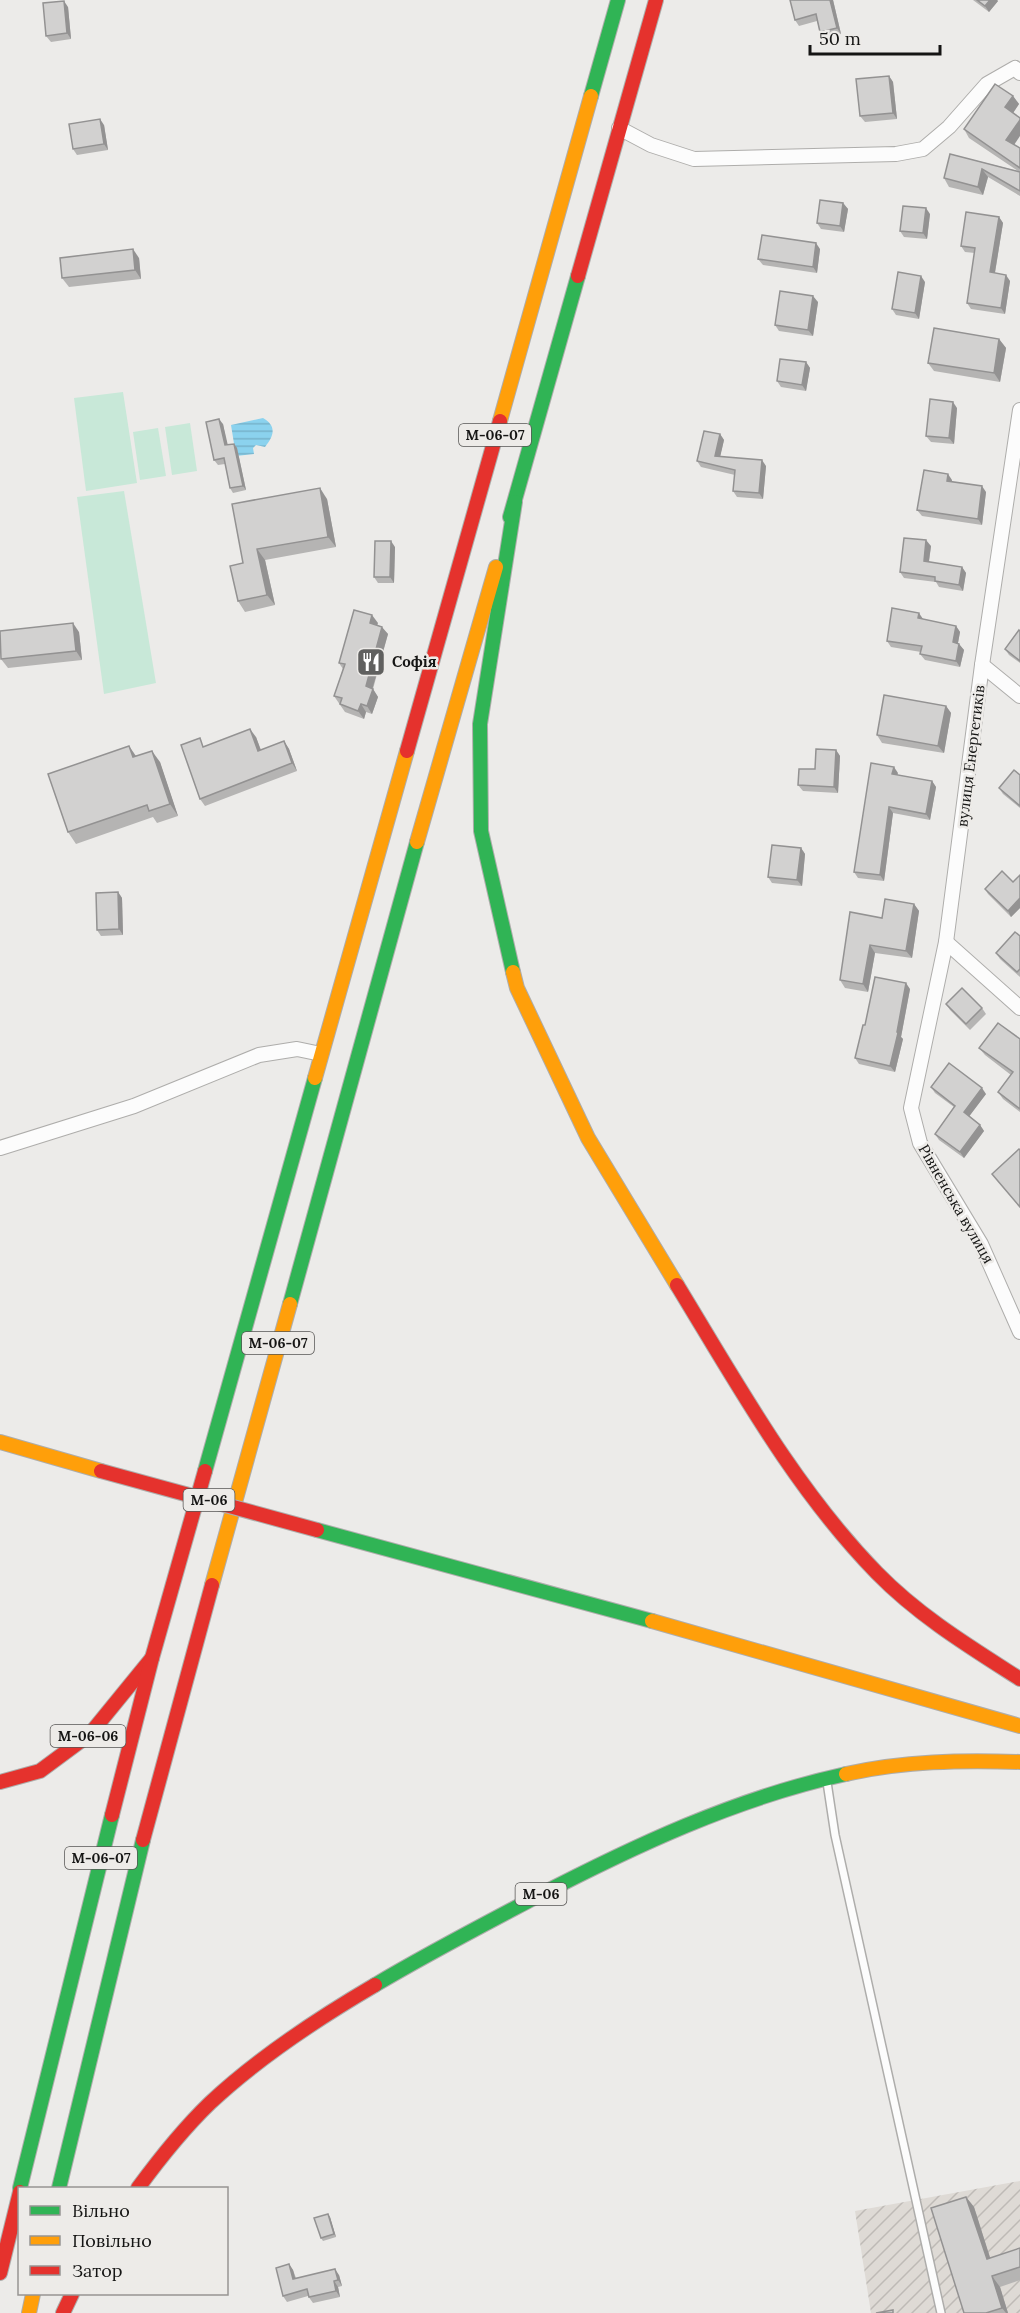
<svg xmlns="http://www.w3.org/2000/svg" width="1020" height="2313" viewBox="0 0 1020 2313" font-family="Lora,serif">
	<defs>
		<pattern id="industrial-furrows" width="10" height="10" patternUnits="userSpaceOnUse" patternTransform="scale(1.5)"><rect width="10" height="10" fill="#dedad5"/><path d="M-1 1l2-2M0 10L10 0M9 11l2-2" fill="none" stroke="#bebab6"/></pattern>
		<pattern id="water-rules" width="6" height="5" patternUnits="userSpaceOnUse" patternTransform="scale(1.5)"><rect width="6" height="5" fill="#8bd2ee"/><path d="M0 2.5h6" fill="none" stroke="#77b3cb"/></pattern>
	</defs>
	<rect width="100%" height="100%" fill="#ecebe9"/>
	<!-- industrial -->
	<polygon fill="url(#industrial-furrows)" points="1020,2181 1020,2313 871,2313 855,2211"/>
	<!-- grass -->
	<g fill="#c8e8d8">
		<polygon points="123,392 137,483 86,491 74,398"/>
		<polygon points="190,423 197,471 172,475 165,427"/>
		<polygon points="158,428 166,476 140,480 133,432"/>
		<polygon points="124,491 156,683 104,694 77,497"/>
	</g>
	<!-- water -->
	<path fill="url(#water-rules)" d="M263,418C277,426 274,436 265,447L256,445L253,448L254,454L236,456L231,425Z"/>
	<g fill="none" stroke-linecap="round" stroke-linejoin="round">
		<!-- lane casing -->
		<g stroke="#aeadab" stroke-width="10">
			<polyline id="lane" points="827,1782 835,1835 941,2313"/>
		</g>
		<!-- street casing -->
		<g stroke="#aeadab" stroke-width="16">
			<g id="street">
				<polyline points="619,128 651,145 694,159 896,154 923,149 949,127 987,84 1015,68 1020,73"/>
				<polyline points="1020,410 982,665 946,942 911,1108 920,1143 981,1244 1020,1332"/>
				<polyline points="982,665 1020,696"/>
				<polyline points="946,942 1020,1008"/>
				<polyline points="0,1148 134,1106 259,1055 297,1049 321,1054"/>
			</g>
		</g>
		<!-- fast casing -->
		<g stroke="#aeadab" stroke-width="16">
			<g id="fast">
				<polyline points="591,96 618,0"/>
				<polyline points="510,517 578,276"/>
				<polyline points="513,972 481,831 480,724 515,502"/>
				<polyline points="290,1304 417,842"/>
				<polyline points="205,1471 315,1078"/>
				<polyline points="317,1530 652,1621"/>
				<path d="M375,1985C427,1954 481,1926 534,1898C634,1846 736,1798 846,1774"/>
				<polyline points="20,2188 112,1815"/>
				<polyline points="59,2188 143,1840"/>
			</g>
		</g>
		<!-- slow casing -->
		<g stroke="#aeadab" stroke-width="16">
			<g id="slow">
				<polyline points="500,421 591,96"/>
				<polyline points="417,842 496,567"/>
				<polyline points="513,972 517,988 588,1138 677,1285"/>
				<polyline points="315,1078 407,751"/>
				<polyline points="0,1442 101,1471"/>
				<polyline points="212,1585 290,1304"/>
				<polyline points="652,1621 1020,1726"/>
				<path d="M846,1774C904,1761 961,1760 1020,1762"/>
				<polyline points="29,2313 33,2294"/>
			</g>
		</g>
		<!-- jam casing -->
		<g stroke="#aeadab" stroke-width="16">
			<g id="jam">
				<polyline points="578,276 656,0"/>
				<polyline points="407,751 500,421"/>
				<path d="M677,1285C738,1385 795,1489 877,1573C919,1616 970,1647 1020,1679"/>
				<polyline points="0,1782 40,1771 90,1734 152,1658"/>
				<polyline points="112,1815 152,1658 205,1471"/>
				<polyline points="143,1840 212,1585"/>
				<path d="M138,2188C160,2158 183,2129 210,2103C259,2057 317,2019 375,1985"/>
				<polyline points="0,2273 20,2192"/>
				<polyline points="63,2313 72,2294"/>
			</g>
		</g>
		<!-- lane -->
		<use href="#lane" stroke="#fcfcfc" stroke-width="7"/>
		<!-- street -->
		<use href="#street" stroke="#fcfcfc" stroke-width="14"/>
		<!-- fast -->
		<use href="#fast" stroke="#30b455" stroke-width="14"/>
		<!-- slow -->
		<use href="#slow" stroke="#ff9f0a" stroke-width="14"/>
		<!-- jam -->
		<use href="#jam" stroke="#e5322d" stroke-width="14"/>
		<!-- jam-bridge casing -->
		<g stroke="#aeadab" stroke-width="16" stroke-linecap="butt">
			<polyline id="jam-bridge" points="101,1471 317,1530"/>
		</g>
		<!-- jam-bridge -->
		<use href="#jam-bridge" stroke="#e5322d" stroke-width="14"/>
	</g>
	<!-- wall -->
	<g fill="#b5b4b3">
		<polygon points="833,0 841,34 824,38 820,32 817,21 799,26 795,20"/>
		<polygon points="973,0 997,0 998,1 989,12"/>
		<polygon points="68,7 71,39 51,42 46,36"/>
		<polygon points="889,76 893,82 897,119 865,122 860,116"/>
		<polygon points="1013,96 1019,104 1013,113 1014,145 1020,148 1020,196 988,177 983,195 949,187 944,178 950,154 1018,171 969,138 964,129"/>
		<polygon points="104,125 108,150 77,155 73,149"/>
		<polygon points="843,203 848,209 844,232 821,229 817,223"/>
		<polygon points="930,214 927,239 904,237 900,231"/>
		<polygon points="999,217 1003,223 995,273 1010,281 1005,314 971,309 967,303 975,253 965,252 961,246"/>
		<polygon points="820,249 817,273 763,265 758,259"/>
		<polygon points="139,258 141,279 69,287 62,278"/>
		<polygon points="925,282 919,319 896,315 892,309"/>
		<polygon points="818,302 813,336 779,331 775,325"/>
		<polygon points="999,339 1006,348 1000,382 934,371 928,363"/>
		<polygon points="806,362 810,368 806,391 781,387 777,381"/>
		<polygon points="957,408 954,444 931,442 926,436"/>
		<polygon points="223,424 227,445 234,444 237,448 246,490 233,493 230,488 225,464 218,465 214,460"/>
		<polygon points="720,434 724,440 720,456 766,466 763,499 737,497 733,491 735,475 701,467 697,461"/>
		<polygon points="952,480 952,482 986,492 982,525 922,516 917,510"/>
		<polygon points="327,499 336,547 265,560 275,605 245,612 238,601 243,563 232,504"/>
		<polygon points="931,546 929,562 962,567 966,573 963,591 939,587 936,582 904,578 900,572"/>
		<polygon points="395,547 394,583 378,583 374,577"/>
		<polygon points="923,619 956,626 960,632 958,643 964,650 960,667 925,660 920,654 921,652 891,647 887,641"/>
		<polygon points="378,623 377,625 388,634 373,689 378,697 372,714 366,712 364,719 345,712 334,696 343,669 339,663"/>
		<polygon points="1020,631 1020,663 1009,655 1005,649"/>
		<polygon points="79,632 82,660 8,668 1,659"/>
		<polygon points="946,706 951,713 944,753 882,743 877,735"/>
		<polygon points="256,737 261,750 284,741 289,749 297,771 205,806 200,799 205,746"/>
		<polygon points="129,746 136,756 160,762 178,816 157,823 153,817 76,844 68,832"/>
		<polygon points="836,750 840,756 838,793 803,791 798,785"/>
		<polygon points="898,773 897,775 932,781 936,787 930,820 893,813 884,881 858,878 854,872"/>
		<polygon points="1020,775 1020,808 1003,794 999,788"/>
		<polygon points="801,848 805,854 802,886 772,883 768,877"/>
		<polygon points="1020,875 1020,908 1011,917 988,894 985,889 1013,882"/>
		<polygon points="118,892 122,898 123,935 101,936 97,930"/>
		<polygon points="914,904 919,911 912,958 875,953 868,992 845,988 840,980 882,918"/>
		<polygon points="1020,936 1020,977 1000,959 996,953"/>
		<polygon points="910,989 901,1037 903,1039 895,1072 859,1064 855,1058 865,1025"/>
		<polygon points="946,1004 982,1008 986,1014 970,1030 950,1010"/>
		<polygon points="1020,1039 1020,1112 1003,1099 998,1092 1011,1075 985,1055 979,1048"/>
		<polygon points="931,1087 986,1094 969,1116 980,1125 984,1131 964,1158 939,1140 935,1134 954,1107 935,1093"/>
		<polygon points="966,2197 974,2207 990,2258 1020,2248 1020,2280 1000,2287 1008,2313 964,2313"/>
		<polygon points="328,2214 330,2217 336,2237 323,2241 321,2238"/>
		<polygon points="289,2264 293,2270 296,2278 339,2275 342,2286 338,2287 340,2297 313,2303 308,2296 287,2302 283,2296"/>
	</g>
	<!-- shaded-wall -->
	<g fill="#939292">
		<polygon points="830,0 833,0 841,34 837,28"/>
		<polygon points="990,0 997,0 998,1 989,12 985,6"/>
		<polygon points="64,1 68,7 71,39 67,33"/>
		<polygon points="889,76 893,82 897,119 893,113"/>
		<polygon points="1013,96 1019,104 1011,116 1005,107"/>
		<polygon points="100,119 104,125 108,150 104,144"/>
		<polygon points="1020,120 1020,136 1012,148 1006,140"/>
		<polygon points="982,169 988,177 983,195 978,187"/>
		<polygon points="843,203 848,209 844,232 840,226"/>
		<polygon points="926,208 930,214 927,239 923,233"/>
		<polygon points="999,217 1003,223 994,278 990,272"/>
		<polygon points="816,243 820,249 817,273 813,267"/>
		<polygon points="133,249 139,258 141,279 135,270"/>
		<polygon points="1006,275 1010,281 1005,314 1001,308"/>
		<polygon points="921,276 925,282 919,319 915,313"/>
		<polygon points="813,296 818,302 813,336 808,330"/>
		<polygon points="999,339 1006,348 1000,382 994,373"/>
		<polygon points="806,362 810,368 806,391 802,385"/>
		<polygon points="953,402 957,408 954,444 949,438"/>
		<polygon points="219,419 223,424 229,450 225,445"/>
		<polygon points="720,434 724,440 719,462 715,456"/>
		<polygon points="234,444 237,448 246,490 243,486"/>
		<polygon points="762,460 766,466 763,499 759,493"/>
		<polygon points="948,474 952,480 951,487 947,481"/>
		<polygon points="982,486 986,492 982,525 978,519"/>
		<polygon points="320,488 327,499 336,547 328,537"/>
		<polygon points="926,540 931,546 928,567 924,561"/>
		<polygon points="391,541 395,547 394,583 390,577"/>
		<polygon points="257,549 265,560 275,605 267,595"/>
		<polygon points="962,567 966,573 963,591 959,585"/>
		<polygon points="919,613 923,619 922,624 918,618"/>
		<polygon points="372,615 378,623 375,631 370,623"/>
		<polygon points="73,623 79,632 82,660 76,651"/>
		<polygon points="956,626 960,632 957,648 953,642"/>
		<polygon points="382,627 388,634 372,690 373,689 378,697 372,714 367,706 366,686"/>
		<polygon points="959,644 964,650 960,667 956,661"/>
		<polygon points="361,704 366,712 364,719 358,711"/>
		<polygon points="946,706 951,713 944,753 938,746"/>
		<polygon points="250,729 256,737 264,759 258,751"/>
		<polygon points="284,741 289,749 297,771 292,763"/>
		<polygon points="129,746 137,758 133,757"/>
		<polygon points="836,750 840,756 838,793 834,787"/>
		<polygon points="152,751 160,762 178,816 170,804"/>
		<polygon points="894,767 898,773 896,780 892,774"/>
		<polygon points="932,781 936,787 930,820 926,814"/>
		<polygon points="889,807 893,813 884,881 880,875"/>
		<polygon points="801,848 805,854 802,886 797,880"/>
		<polygon points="118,892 122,898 123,935 119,929"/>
		<polygon points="1020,898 1020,908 1011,917 1008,911"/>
		<polygon points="914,904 919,911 912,958 906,951"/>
		<polygon points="870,945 875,953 868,992 863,984"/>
		<polygon points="906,983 910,989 901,1037 903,1039 895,1072 890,1066"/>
		<polygon points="982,1088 986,1094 968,1118 964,1112"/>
		<polygon points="980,1125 984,1131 964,1158 960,1152"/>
		<polygon points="966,2197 974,2207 994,2270 987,2259"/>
		<polygon points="328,2214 330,2217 336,2237 334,2234"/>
		<polygon points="289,2264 293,2270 297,2285 293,2279"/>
		<polygon points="335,2269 339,2275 342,2286 338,2280"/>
		<polygon points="992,2276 1000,2287 1008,2313 1006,2313 1002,2308"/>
		<polygon points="334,2281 338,2287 340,2297 336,2291"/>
	</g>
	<!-- building -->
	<g fill="#d2d1d0" stroke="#939292" stroke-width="1.5">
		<polygon points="790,0 830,0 837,28 820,32 816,14 795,20"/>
		<polygon points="977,0 990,0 985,6"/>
		<polygon points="64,1 67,33 46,36 43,3"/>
		<polygon points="889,76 893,113 860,116 856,79"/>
		<polygon points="995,84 1013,96 1005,107 1020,118 1020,120 1006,140 1020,148 1020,168 964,129"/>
		<polygon points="100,119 104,144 73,149 69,124"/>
		<polygon points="950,154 1020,172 1020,191 982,169 978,187 944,178"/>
		<polygon points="820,200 843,203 840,226 817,223"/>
		<polygon points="903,206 926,208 923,233 900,231"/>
		<polygon points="966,212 999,217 990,272 1006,275 1001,308 967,303 975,248 961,246"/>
		<polygon points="762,235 816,243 813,267 758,259"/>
		<polygon points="133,249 135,270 62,278 60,258"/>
		<polygon points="898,272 921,276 915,313 892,309"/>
		<polygon points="780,291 813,296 808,330 775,325"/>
		<polygon points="934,328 999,339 994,373 928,363"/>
		<polygon points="780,359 806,362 802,385 777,381"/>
		<polygon points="930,399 953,402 949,438 926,436"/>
		<polygon points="219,419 225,445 234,444 243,486 230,488 224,458 214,460 206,422"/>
		<polygon points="704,431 720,434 715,456 762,460 759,493 733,491 735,470 697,461"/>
		<polygon points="924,470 948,474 947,481 982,486 978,519 917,510"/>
		<polygon points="320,488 328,537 257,549 267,595 238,601 230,566 243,563 232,504"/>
		<polygon points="904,538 926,540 924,561 962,567 959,585 935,581 935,577 900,572"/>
		<polygon points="375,541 391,541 390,577 374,577"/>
		<polygon points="892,608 919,613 918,618 956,626 953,642 959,644 956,661 920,654 922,646 887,641"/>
		<polygon points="354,610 372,615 370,623 382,627 366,686 373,689 367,706 361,704 358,711 340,704 342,698 334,696 345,664 339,663"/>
		<polygon points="73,623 76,651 1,659 0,631"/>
		<polygon points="1019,630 1020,631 1020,661 1005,649"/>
		<polygon points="884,695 946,706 938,746 877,735"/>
		<polygon points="250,729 258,751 284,741 292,763 200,799 181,745 200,738 203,747"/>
		<polygon points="129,746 133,757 152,751 170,804 149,811 147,805 68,832 48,774"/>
		<polygon points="816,749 836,750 834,787 798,785 799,769 815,769"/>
		<polygon points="871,763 894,767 892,774 932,781 926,814 889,807 880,875 854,872"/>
		<polygon points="1014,770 1020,775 1020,806 999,788"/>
		<polygon points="772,845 801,848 797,880 768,877"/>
		<polygon points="1002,871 1013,882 1020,875 1020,898 1008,911 985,889"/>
		<polygon points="118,892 119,929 97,930 96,893"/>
		<polygon points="885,899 914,904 906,951 870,945 863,984 840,980 850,912 882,918"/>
		<polygon points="1015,932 1020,936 1020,969 1017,972 996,953"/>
		<polygon points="875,977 906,983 897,1032 898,1033 890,1066 855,1058 863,1025 865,1025"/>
		<polygon points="962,988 982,1008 966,1024 946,1004"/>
		<polygon points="998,1023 1020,1039 1020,1109 998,1092 1013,1072 979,1048"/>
		<polygon points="949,1063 982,1088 964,1112 980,1125 960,1152 935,1134 955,1106 931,1087"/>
		<polygon points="1019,1149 1020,1150 1020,1207 992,1174"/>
		<polygon points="966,2197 987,2259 1020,2248 1020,2267 992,2276 1002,2308 986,2313 964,2313 931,2208"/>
		<polygon points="328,2214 334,2234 321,2238 314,2218"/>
		<polygon points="289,2264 293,2279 335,2269 338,2280 334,2281 336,2291 309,2297 307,2289 283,2296 276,2268"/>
		<polygon points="893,2310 893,2313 876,2313"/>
	</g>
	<!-- icons -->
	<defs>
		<g id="restaurant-square" transform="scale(1.5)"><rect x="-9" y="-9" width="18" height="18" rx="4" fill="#60605f" stroke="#edebe8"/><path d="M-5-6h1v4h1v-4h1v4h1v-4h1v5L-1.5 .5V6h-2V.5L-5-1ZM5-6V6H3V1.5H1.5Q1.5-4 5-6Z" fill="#fff"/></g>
	</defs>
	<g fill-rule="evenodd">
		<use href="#restaurant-square" x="371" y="662"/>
	</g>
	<g text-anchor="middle" stroke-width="5" stroke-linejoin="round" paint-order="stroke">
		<!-- shield labels -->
		<g fill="#edebe8" stroke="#565554" stroke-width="1.5">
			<rect x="459" y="424" width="72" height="22" rx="4.5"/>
			<rect x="242" y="1332" width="72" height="22" rx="4.5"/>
			<rect x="183.5" y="1489" width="51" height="22" rx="4.5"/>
			<rect x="50.5" y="1725" width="75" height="22" rx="4.5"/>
			<rect x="65" y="1847" width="72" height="22" rx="4.5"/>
			<rect x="515.5" y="1883" width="51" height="22" rx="4.5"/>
		</g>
		<g font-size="14" font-weight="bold" fill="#151514">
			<text x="495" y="440">М-06-07</text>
			<text x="278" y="1348">М-06-07</text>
			<text x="209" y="1505">М-06</text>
			<text x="88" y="1741">М-06-06</text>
			<text x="101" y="1863">М-06-07</text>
			<text x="541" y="1899">М-06</text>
		</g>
		<!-- poi labels -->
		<g font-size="15" font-weight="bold" fill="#151514" stroke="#edebe8" text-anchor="start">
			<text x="392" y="667">Софія</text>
		</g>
		<!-- street labels -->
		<g font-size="15" fill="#151514" stroke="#edebe8">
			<text transform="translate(971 756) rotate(-83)" y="5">вулиця Енергетиків</text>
			<text transform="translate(956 1204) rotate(60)" y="5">Рівненська вулиця</text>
		</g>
	</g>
	<!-- legend -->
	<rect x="18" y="2187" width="210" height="108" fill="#edebe8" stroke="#979593" stroke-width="1.5"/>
	<rect x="30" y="2206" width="30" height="9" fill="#30b455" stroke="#979593" stroke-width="1.5"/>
	<text x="72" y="2217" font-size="18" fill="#151514">Вільно</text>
	<rect x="30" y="2236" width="30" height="9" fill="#ff9f0a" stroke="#979593" stroke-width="1.5"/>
	<text x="72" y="2247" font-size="18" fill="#151514">Повільно</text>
	<rect x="30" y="2266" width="30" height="9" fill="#e5322d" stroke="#979593" stroke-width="1.5"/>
	<text x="72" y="2277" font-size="18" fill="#151514">Затор</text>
	<!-- scale -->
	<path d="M810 45v9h130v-9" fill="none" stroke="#151514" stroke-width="3"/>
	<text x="819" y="45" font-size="18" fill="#151514" stroke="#edebe8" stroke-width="4.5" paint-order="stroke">50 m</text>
</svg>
